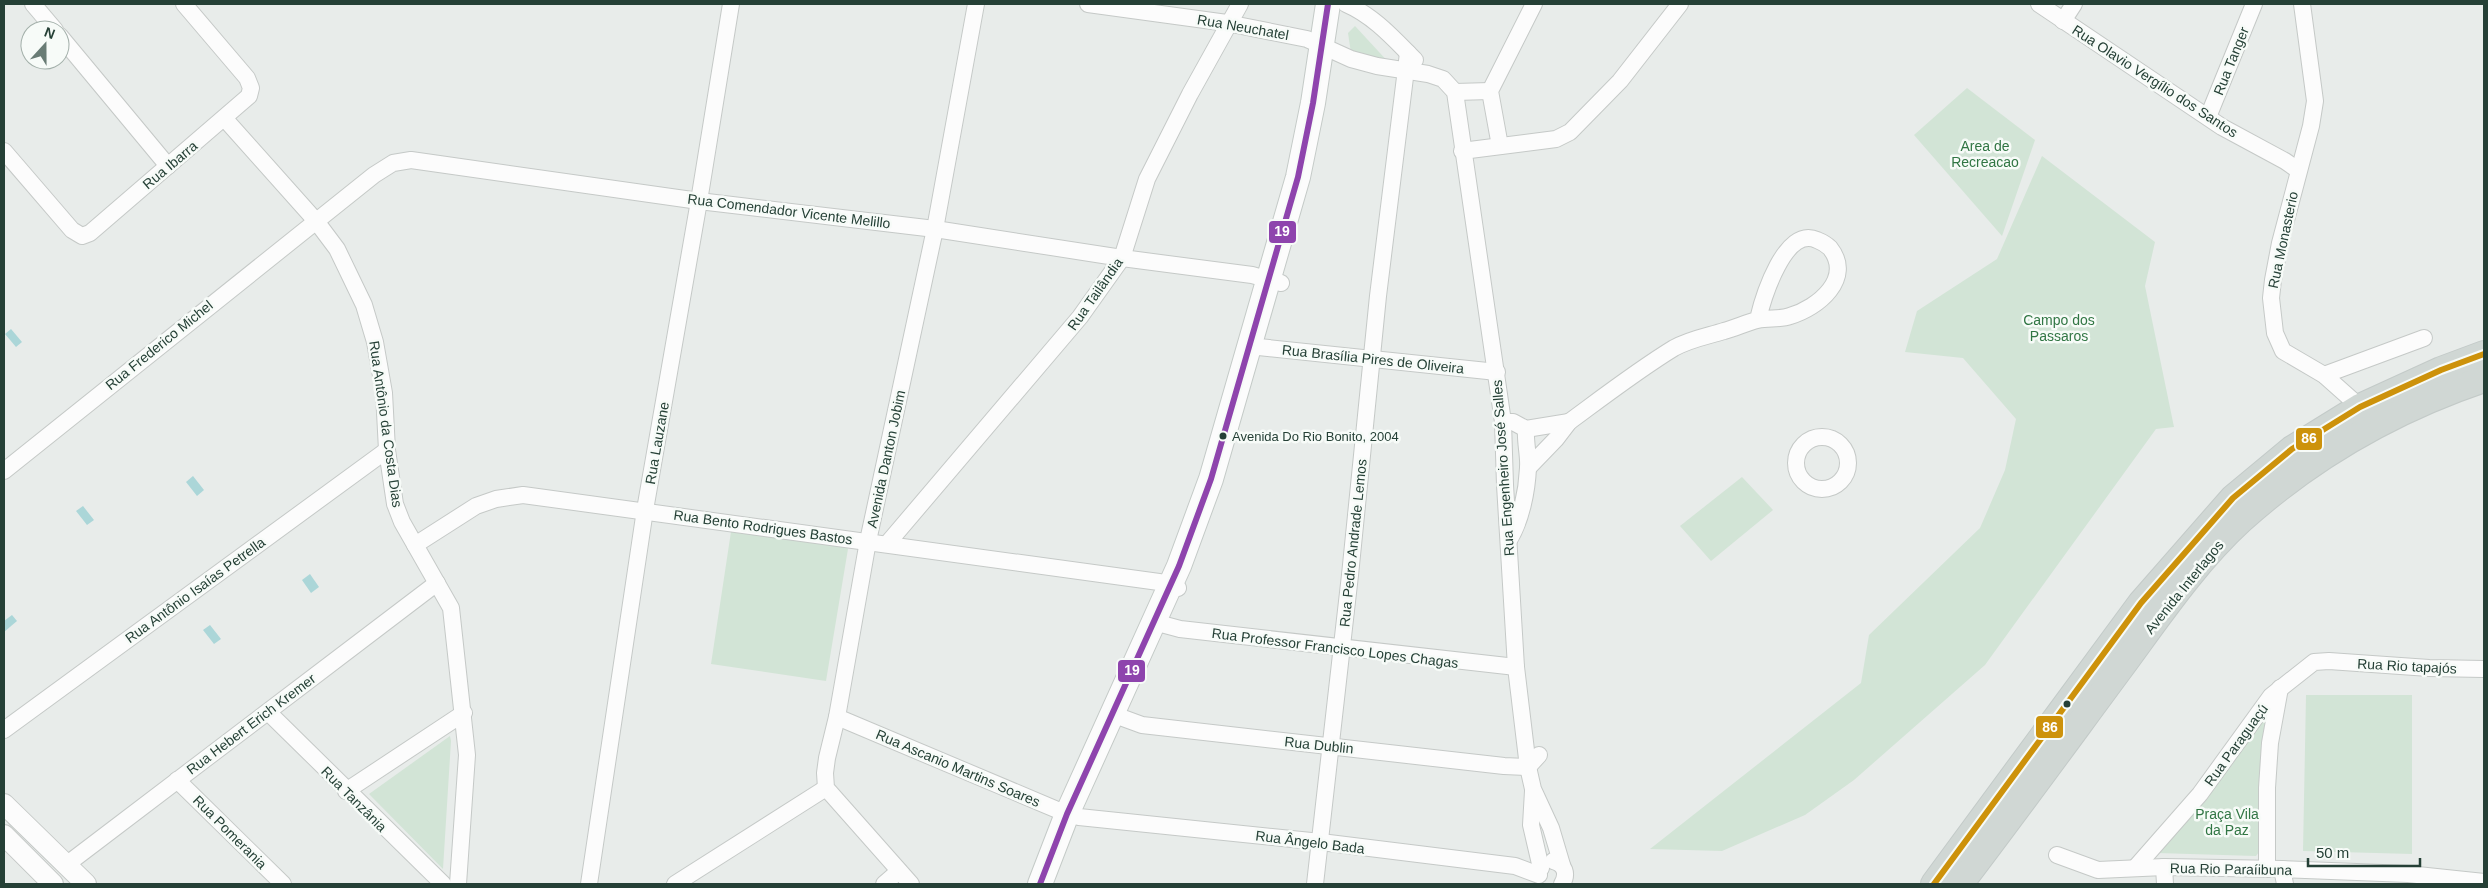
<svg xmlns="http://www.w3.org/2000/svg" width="2488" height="888" viewBox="0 0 2488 888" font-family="Arial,sans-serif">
	<rect width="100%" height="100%" fill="#e8ecea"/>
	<!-- green -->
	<g fill="#d2e4d6">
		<polygon points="1355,26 1391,65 1351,53 1348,33"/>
		<polygon points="1967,88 2035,140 2002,236 1914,135"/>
		<polygon points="2042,156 2155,242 2145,286 2174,427 2156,429 1985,665 1854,780 1805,815 1722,851 1650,849 1861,683 1869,635 1980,528 2005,470 2016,419 1963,358 1905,352 1917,311 1997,259"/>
		<polygon points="1742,477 1773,510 1711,561 1680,526"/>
		<polygon points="732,525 841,540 848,549 826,681 711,664"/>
		<polygon points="2306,695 2412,695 2412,854 2303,851"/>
		<polygon points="2268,714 2262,848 2256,856 2157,853"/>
		<polygon points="450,736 451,741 443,869 369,794"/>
	</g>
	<!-- water -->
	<g fill="#abd6d8">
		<polygon points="11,329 22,342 16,347 5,334"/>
		<polygon points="193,476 204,490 197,496 186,482"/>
		<polygon points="83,506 94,520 87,525 76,511"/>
		<polygon points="310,574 319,587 311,593 302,580"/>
		<polygon points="12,615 17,621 4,632 4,621"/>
		<polygon points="210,625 221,639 214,644 203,630"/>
	</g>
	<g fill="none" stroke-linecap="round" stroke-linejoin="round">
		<!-- minor casing -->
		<g stroke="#c5c9c7" stroke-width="18">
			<g id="minor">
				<polyline points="33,4 55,30"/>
				<polyline points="1088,4 1227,23 1307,39 1351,59 1377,66 1428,74 1443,79 1455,92 1503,422 1505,485 1516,667 1528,767 1533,789 1551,828 1562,865"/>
				<path d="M1346,4C1374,16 1394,39 1415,60"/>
				<polyline points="2039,4 2222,127 2285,161 2298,170"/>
				<polyline points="2302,4 2315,101 2311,126 2280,243 2273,280 2271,298 2275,333 2283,351 2324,375 2360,407"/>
				<polyline points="2063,21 2074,4"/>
				<polyline points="60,36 168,166"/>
				<polyline points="1455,92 1490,91"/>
				<polyline points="2208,117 2254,4"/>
				<polyline points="225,119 316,221 337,249 364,305 375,342 384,393 387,450 395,504 402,522 451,608 467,755 458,884"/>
				<polyline points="1500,146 1490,91 1534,4"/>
				<polyline points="4,151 72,230 82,236 90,233 249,96 251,88 247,78 184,4"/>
				<polyline points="1462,151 1556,139 1570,132 1620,81 1680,4"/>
				<polyline points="1249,346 1497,372"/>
				<polyline points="2324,375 2424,338"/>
				<polyline points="1503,422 1513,422 1526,429 1569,422"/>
				<circle cx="1822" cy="463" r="26"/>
				<path d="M1528,468L1556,439L1569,422C1603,397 1638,370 1674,348C1690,339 1708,336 1724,331C1735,328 1746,323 1757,320C1768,317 1779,320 1790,316C1818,308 1854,278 1830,248C1826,244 1822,242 1817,240C1785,225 1763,298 1758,319"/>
				<polyline points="4,471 374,175 393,163 411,160 699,201 935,229 1122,258 1252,275 1281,283"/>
				<path d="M1509,540C1521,521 1527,491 1528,468C1529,456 1525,442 1526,429"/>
				<polyline points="887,544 1080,317 1122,258 1147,179 1190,94 1240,4"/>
				<polyline points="415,545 476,506 496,499 523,495 1159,582 1178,588"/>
				<polyline points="1154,622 1180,629 1516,667"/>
				<polyline points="268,712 443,884"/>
				<polyline points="1112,714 1142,725 1504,766 1528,767 1539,755"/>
				<polyline points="837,717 1067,814 1079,817 1321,842 1515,866 1539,875"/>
				<polyline points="4,730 387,450"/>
				<polyline points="177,780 283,884"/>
				<polyline points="346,791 464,713"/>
				<polyline points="1533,791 1531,825 1541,868"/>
				<polyline points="2057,855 2098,870 2164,867 2282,869 2408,874 2484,882"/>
				<path d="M1553,861C1565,864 1568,874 1562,884"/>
				<polyline points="66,865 437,583"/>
				<polyline points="2164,867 2165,884"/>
				<polyline points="2135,868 2200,794 2271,696 2314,662 2329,661 2429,668 2484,669"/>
				<polyline points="2267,869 2267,788 2270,743 2280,688"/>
				<polyline points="2282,869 2285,884"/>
				<polyline points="589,884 645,510 699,201 731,4"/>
				<polyline points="675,884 826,788"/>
				<polyline points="884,884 899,871"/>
				<polyline points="911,884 826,788 825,773 827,758 837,717 868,541 935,229 976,4"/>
				<polyline points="1315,884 1350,575 1378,296 1408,53"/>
			</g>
		</g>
		<!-- tertiary casing -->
		<g stroke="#c5c9c7" stroke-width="22">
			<g id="tertiary">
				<polyline points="4,804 86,884"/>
				<polyline points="4,835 53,884"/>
			</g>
		</g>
		<!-- secondary casing -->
		<g stroke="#c4cac7" stroke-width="26">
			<polyline id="secondary" points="1040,884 1067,814 1179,566 1211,479 1298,177 1313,103 1328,4"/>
		</g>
		<!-- primary casing -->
		<g stroke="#c3cac8" stroke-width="28">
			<g id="primary">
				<polyline points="1934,884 2141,603 2233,498 2292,449 2360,407 2441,370 2484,354"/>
				<path d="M1960,884C2015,812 2068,739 2122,666C2158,617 2196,561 2241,520C2311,457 2395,409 2484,379"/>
			</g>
		</g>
		<!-- minor -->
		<use href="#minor" stroke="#fcfcfc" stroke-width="16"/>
		<!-- tertiary -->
		<use href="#tertiary" stroke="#fcfcfc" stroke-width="20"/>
		<!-- secondary -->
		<use href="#secondary" stroke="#fcfcfc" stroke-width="24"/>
		<!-- primary -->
		<use href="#primary" stroke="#d0d7d4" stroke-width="26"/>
		<!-- bus-1 casing -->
		<g stroke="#f7fbf8" stroke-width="10">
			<polyline id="bus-1" points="1040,884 1067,814 1179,566 1211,479 1298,177 1313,103 1328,4"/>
		</g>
		<!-- bus-2 casing -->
		<g stroke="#f7fbf8" stroke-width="10">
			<polyline id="bus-2" points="1934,884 2141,603 2233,498 2292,449 2360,407 2441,370 2484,354"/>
		</g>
		<!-- bus-1 -->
		<use href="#bus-1" stroke="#8e44ad" stroke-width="6"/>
		<!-- bus-2 -->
		<use href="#bus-2" stroke="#cd920b" stroke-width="6"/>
	</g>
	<!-- markers -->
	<g fill="#254036" stroke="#f7fbf8" stroke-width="2">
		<circle cx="1223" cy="436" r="4.5"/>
		<circle cx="2067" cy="704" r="4.5"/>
	</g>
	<g text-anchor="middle" stroke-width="5" stroke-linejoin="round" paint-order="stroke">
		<!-- bus labels -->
		<g font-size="13" fill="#254036" stroke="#f7fbf8" text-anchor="start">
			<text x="1232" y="441">Avenida Do Rio Bonito, 2004</text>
		</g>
		<!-- street labels -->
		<g font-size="14" fill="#254036" stroke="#f7fbf8">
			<text transform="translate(1243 27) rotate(10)" y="5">Rua Neuchatel</text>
			<text transform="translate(2231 61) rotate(-68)" y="5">Rua Tanger</text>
			<text transform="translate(2155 81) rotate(33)" y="5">Rua Olavio Vergílio dos Santos</text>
			<text transform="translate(170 165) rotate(-40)" y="5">Rua Ibarra</text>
			<text transform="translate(789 211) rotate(7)" y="5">Rua Comendador Vicente Melillo</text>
			<text transform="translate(2283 240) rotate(-78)" y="5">Rua Monasterio</text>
			<text transform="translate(1095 294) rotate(-55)" y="5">Rua Tailândia</text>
			<text transform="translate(159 345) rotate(-39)" y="5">Rua Frederico Michel</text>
			<text transform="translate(1373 359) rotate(6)" y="5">Rua Brasília Pires de Oliveira</text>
			<text transform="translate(386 424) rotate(82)" y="5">Rua Antônio da Costa Dias</text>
			<text transform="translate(657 443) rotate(-80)" y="5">Rua Lauzane</text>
			<text transform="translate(886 459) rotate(-78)" y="5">Avenida Danton Jobim</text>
			<text transform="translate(1503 468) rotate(-94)" y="5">Rua Engenheiro José Salles</text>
			<text transform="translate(763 527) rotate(8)" y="5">Rua Bento Rodrigues Bastos</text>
			<text transform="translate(1353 543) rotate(-84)" y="5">Rua Pedro Andrade Lemos</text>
			<text transform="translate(2184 587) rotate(-51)" y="5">Avenida Interlagos</text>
			<text transform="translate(195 590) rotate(-36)" y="5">Rua Antônio Isaías Petrella</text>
			<text transform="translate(1335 648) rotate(7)" y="5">Rua Professor Francisco Lopes Chagas</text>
			<text transform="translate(2407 666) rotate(3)" y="5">Rua Rio tapajós</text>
			<text transform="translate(251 724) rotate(-37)" y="5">Rua Hebert Erich Kremer</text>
			<text transform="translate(1319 745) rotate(6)" y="5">Rua Dublin</text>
			<text transform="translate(2236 745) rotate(-54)" y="5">Rua Paraguaçú</text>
			<text transform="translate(958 768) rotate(23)" y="5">Rua Ascanio Martins Soares</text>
			<text transform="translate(354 799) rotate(45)" y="5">Rua Tanzânia</text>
			<text transform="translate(230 832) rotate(45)" y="5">Rua Pomerania</text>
			<text transform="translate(1310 842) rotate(7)" y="5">Rua Ângelo Bada</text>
			<text transform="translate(2231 869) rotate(1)" y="5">Rua Rio Paraíibuna</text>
		</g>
		<!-- park labels -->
		<g font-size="14" fill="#317644" stroke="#f7fbf8">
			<text x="1985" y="151">Area de<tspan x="1985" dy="16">Recreacao</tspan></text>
			<text x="2059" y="325">Campo dos<tspan x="2059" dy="16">Passaros</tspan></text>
			<text x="2227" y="819">Praça Vila<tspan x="2227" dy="16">da Paz</tspan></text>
		</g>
	</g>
	<g stroke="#f7fbf8" stroke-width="2">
		<rect x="1268" y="220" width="29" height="24" rx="5" fill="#8e44ad"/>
		<rect x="2295" y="427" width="28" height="24" rx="5" fill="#cd920b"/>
		<rect x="1117" y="659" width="29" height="24" rx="5" fill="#8e44ad"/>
		<rect x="2035" y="715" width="29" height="24" rx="5" fill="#cd920b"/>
	</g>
	<g font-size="14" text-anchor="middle" font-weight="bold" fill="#fff">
		<text x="1282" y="236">19</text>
		<text x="2309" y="443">86</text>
		<text x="1132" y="675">19</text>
		<text x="2050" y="732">86</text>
	</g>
	<!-- border -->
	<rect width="2488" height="888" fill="none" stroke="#254036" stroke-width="10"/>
	<!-- north arrow -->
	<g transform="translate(45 45) rotate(21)"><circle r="24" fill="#f7fbf8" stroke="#a3b0aa"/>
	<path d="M0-4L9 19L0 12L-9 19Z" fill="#697c75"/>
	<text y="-8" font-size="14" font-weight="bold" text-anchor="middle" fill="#254036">N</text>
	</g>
	<!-- scale -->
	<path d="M2308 858v8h112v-8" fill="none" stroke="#254036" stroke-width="2.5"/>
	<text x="2316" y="858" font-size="15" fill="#254036" stroke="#f7fbf8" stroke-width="4" paint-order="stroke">50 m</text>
</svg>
